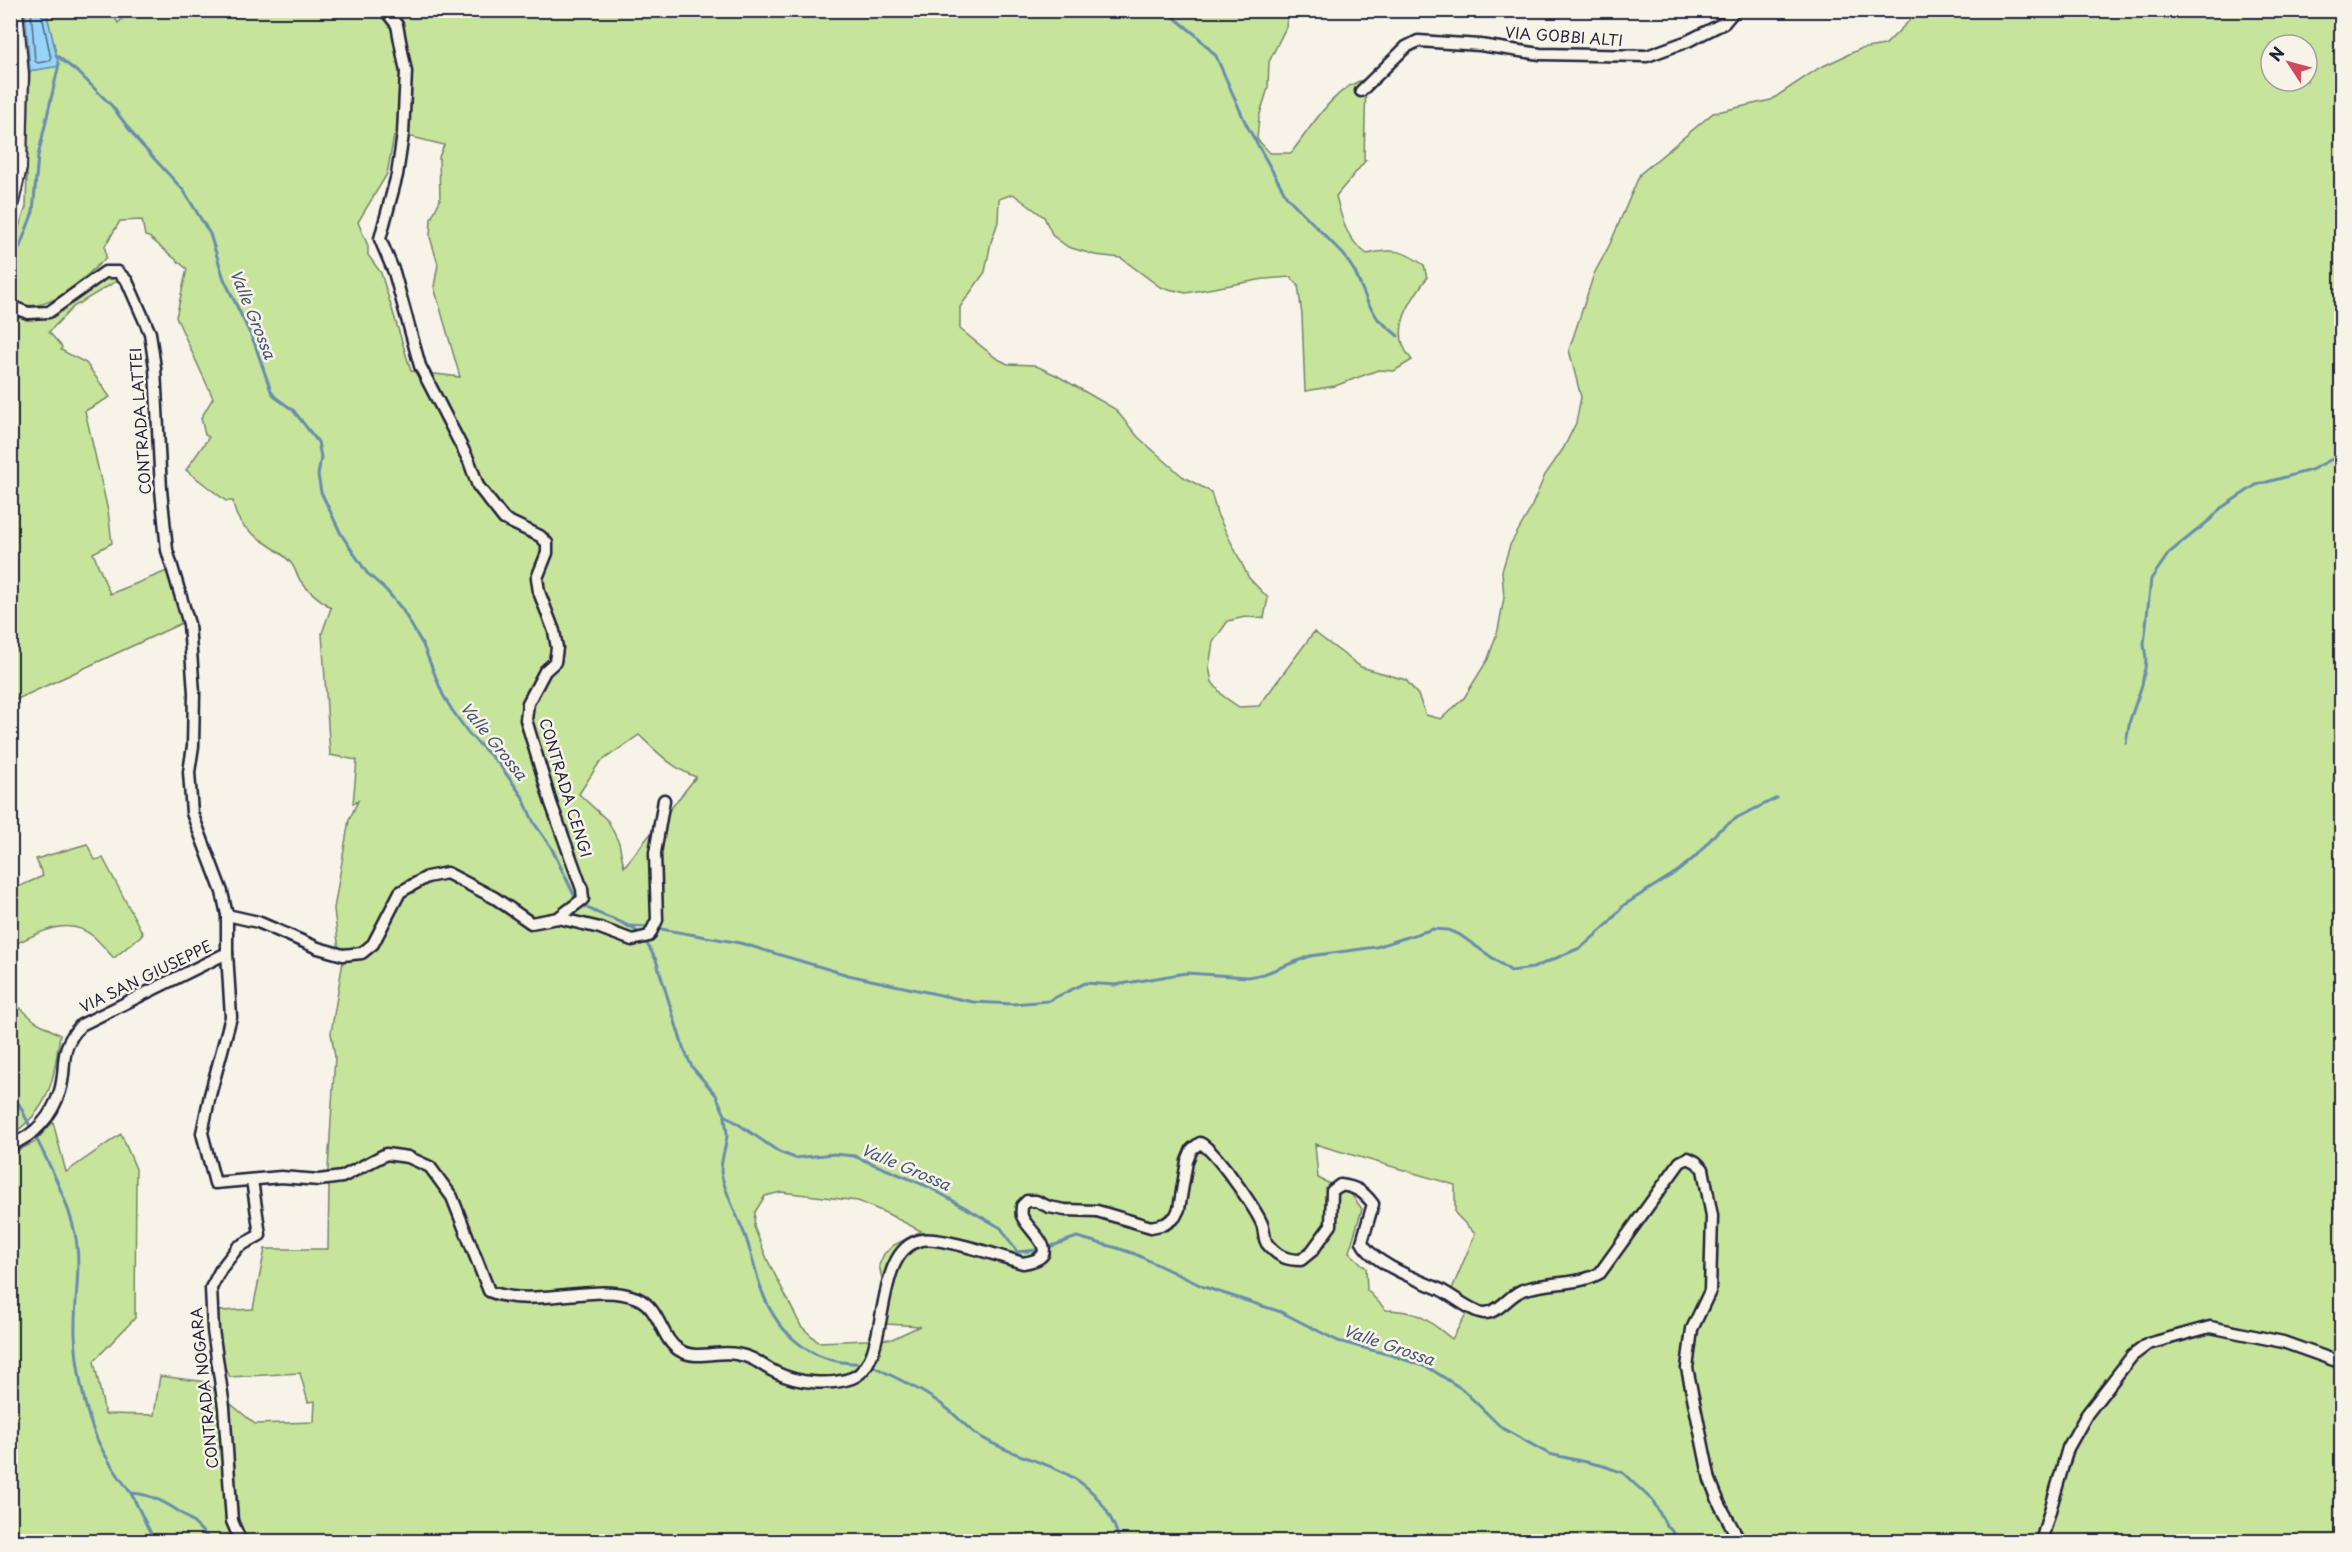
<svg xmlns="http://www.w3.org/2000/svg" width="2352" height="1552" viewBox="0 0 2352 1552" font-family="'Playpen Sans',sans-serif">
	<rect width="100%" height="100%" fill="#f7f3e8"/>
	<filter id="ink" filterUnits="userSpaceOnUse"><feTurbulence type="fractalNoise" baseFrequency=".0167" numOctaves="2"/><feDisplacementMap in="SourceGraphic" scale="12" xChannelSelector="R" yChannelSelector="G"/><feConvolveMatrix kernelMatrix="1 2 1 2 8 2 1 2 1" color-interpolation-filters="sRGB"/></filter>
	<g filter="url(#ink)">
		<!-- green -->
		<g fill="#c7e49b" stroke="#74836b" stroke-width="1.5" fill-rule="evenodd">
			<path d="M131,10L1288,11L1286,27L1269,62L1268,88L1259,117L1257,139L1270,153H1291C1311,128 1334,86 1366,79L1364,160H1366L1336,196C1342,220 1346,239 1367,254C1393,248 1403,250 1424,265L1427,278C1409,302 1388,333 1412,360L1394,371L1378,370L1335,386L1305,391L1302,315L1298,285L1291,277L1264,279L1186,293L1160,287L1121,258L1095,255L1068,247L1053,236L1044,217L1013,194L999,199L998,222L991,242L985,272L960,307V329L996,358L1008,364L1034,365L1056,375L1115,409L1138,437L1182,476L1211,492L1217,514L1249,578L1268,598L1264,618L1245,617L1228,621L1213,642L1209,667L1212,682L1223,696L1239,707L1259,706L1314,632L1361,667L1406,680L1418,695L1426,715L1441,719L1464,698L1488,659L1498,630L1504,598L1502,571L1510,545L1530,510L1545,475L1563,449L1576,423L1581,397L1569,350L1594,274L1610,244L1640,174L1713,113L1771,100L1819,68L1860,49L1885,45L1919,11H2341V1541H11L10,1154L34,1143L53,1122L66,1172L121,1134L136,1169L135,1318L94,1361L105,1414L154,1415L160,1376L207,1382L208,1385L255,1424L314,1422L315,1401L308,1402L300,1373L230,1377L210,1339L206,1312L253,1309L265,1249H328L329,1186L327,1185L335,1057L331,1033L343,961L340,960L334,909L349,820L358,801L353,804L357,760L330,755L322,633L331,608C321,600 307,591 300,580C297,575 295,568 291,563C272,540 236,536 233,501H226L186,470L209,437L205,435L201,418L213,398L176,317L187,269L149,237L145,236L142,220L120,221L105,246L106,258C81,280 46,320 11,300V249L26,207L30,71L59,66L46,11H111L118,23ZM2271,45H2307V81H2271ZM394,136L412,137L444,145L439,157L440,200L431,219L430,237L438,264L434,287L460,377L411,371L381,273L368,255V246L358,222L387,174ZM639,735C657,752 672,768 696,777L624,867L619,843L608,821L579,794L599,763ZM1315,1144L1455,1185V1213L1475,1234L1452,1289L1471,1305L1452,1339C1427,1320 1421,1311 1386,1310L1367,1290L1366,1268L1349,1252L1362,1209L1351,1194L1318,1178ZM781,1192L858,1201L886,1213L921,1231L894,1245L884,1254L879,1265L883,1283L879,1317L887,1324L920,1326L892,1339L818,1342L801,1326L768,1261L754,1227L755,1212L765,1196Z"/>
			<polygon points="109,276 120,279 73,307 49,332 62,347 61,350 86,363 110,397 85,411 108,511 112,543 93,553 110,594 167,571 182,623 11,702 10,313 31,320 53,315"/>
			<path d="M87,844L95,860L103,858L143,934L114,958C107,951 101,943 94,937C68,914 37,934 11,946V890L43,876L36,859Z"/>
			<path d="M18,1006L35,1021L60,1035C53,1079 52,1108 11,1135V1011Z"/>
		</g>
		<!-- water -->
		<polygon fill="#98d4f8" stroke="#698dac" stroke-width="1.5" points="25,11 46,11 59,66 30,71"/>
		<g fill="none" stroke-linecap="round" stroke-linejoin="round">
			<!-- shore -->
			<polyline stroke="#516987" stroke-width="1.5" points="31,10 35,61 38,63 49,61 51,59 41,10"/>
			<!-- stream -->
			<g stroke="#698dac" stroke-width="3">
				<polyline points="1165,10 1196,35 1216,56 1246,124 1287,197 1344,255 1355,272 1368,303 1378,319 1398,336"/>
				<polyline points="56,55 81,75 112,106 138,141 184,191 210,234 224,279 254,342 271,391 275,397 293,410 318,442 321,457 318,475 321,492 341,534 367,573 386,590 402,609 423,645 443,695 452,710 469,734 499,764 522,796 534,823 551,847 576,899"/>
				<polyline points="10,264 17,254 33,212 38,156 59,64"/>
				<polyline points="2126,743 2130,720 2142,685 2145,668 2146,659 2144,644 2151,579 2169,553 2211,519 2221,508 2256,485 2311,470 2342,454"/>
				<path d="M581,904C599,917 624,919 641,935"/>
				<polyline points="630,926 650,927"/>
				<polyline points="661,929 740,943 848,975 973,1002 1013,1004 1048,1001 1085,983 1115,985 1186,973 1248,977 1264,974 1310,956 1376,947 1433,929 1448,930 1460,935 1511,971 1533,968 1582,947 1608,924 1624,905 1678,871 1695,857 1718,831 1738,817 1777,798"/>
				<polyline points="645,940 656,960 683,1047 692,1067 716,1095 725,1115 779,1152 795,1158 834,1154 854,1156 929,1187 1001,1228 1017,1252 1037,1250"/>
				<path d="M10,1094L19,1104C39,1146 64,1187 75,1233C82,1267 74,1299 75,1333C76,1365 84,1410 97,1439C106,1459 118,1476 131,1493C160,1494 194,1519 211,1542"/>
				<path d="M725,1116C725,1122 727,1129 727,1135C726,1147 721,1159 721,1171C722,1186 739,1220 745,1235C750,1250 754,1264 758,1279C772,1329 809,1366 863,1363"/>
				<polyline points="1049,1247 1077,1237 1117,1248 1135,1254 1204,1287 1281,1312 1338,1341 1394,1356 1429,1368 1462,1389 1502,1428 1549,1454 1604,1466 1623,1473 1653,1501 1665,1523 1681,1542"/>
				<path d="M869,1364C895,1378 922,1389 945,1407C956,1415 965,1426 976,1434C1034,1471 1096,1460 1120,1542"/>
				<polyline points="131,1493 155,1542"/>
			</g>
			<!-- minor casing -->
			<g stroke="#22223b" stroke-width="15">
				<g id="minor">
					<polyline points="385,10 397,25 406,72 403,134 397,175 380,239 394,272 420,366 469,461 478,486 504,519 540,536 547,543 547,553 537,578 539,592 554,631 557,648 555,662 545,671 528,703 526,720 551,803 582,889 583,899 558,918"/>
					<polyline points="1361,91 1406,47 1418,41 1480,45 1540,54 1647,56 1688,41 1724,23 1735,10"/>
					<path d="M10,306L28,313L49,312L105,272H118L127,281L150,333L155,368L161,490L167,550L189,624L194,693L193,746L189,772L192,813L222,892L227,915V953L231,1017L210,1095L202,1133L215,1183L281,1177L319,1180L342,1177L386,1154L408,1157L430,1167L452,1197L489,1291C534,1310 596,1281 637,1298C660,1308 661,1339 679,1350C697,1361 717,1350 736,1354C756,1357 761,1366 777,1373C798,1383 830,1386 852,1378C893,1363 870,1249 922,1240C939,1236 1003,1257 1023,1263C1068,1256 1027,1231 1022,1216C1021,1213 1022,1209 1022,1206L1027,1201H1036L1049,1207L1065,1210L1097,1211L1151,1227L1165,1224L1175,1217L1179,1209L1187,1161L1192,1149L1200,1143C1215,1150 1255,1208 1262,1224C1265,1231 1263,1241 1269,1246C1279,1257 1287,1260 1301,1260L1312,1251L1331,1225L1332,1191L1340,1185C1356,1187 1363,1191 1373,1204L1362,1242C1372,1263 1418,1280 1439,1289C1452,1295 1472,1312 1484,1313C1498,1314 1510,1294 1523,1290C1548,1281 1577,1286 1600,1273L1680,1162L1688,1158L1696,1162L1703,1169L1712,1216L1710,1291L1692,1329L1687,1368L1710,1480L1720,1505L1740,1542"/>
					<polyline points="227,915 258,922 318,948 343,955 362,953 373,944 400,892 427,877 447,873 495,898 531,923 558,918 600,928 632,940 649,936 657,920 655,853 664,800"/>
					<path d="M10,1145C35,1136 52,1116 60,1091C68,1063 57,1051 81,1025L227,953"/>
					<polyline points="241,1542 232,1521 224,1407 213,1330 211,1288 221,1269 238,1247 260,1235 252,1180"/>
					<polyline points="2041,1542 2068,1448 2087,1414 2132,1356 2148,1344 2210,1327 2283,1342 2342,1363"/>
				</g>
			</g>
			<!-- tertiary casing -->
			<g stroke="#22223b" stroke-width="18">
				<polyline id="tertiary" points="10,207 19,168 21,74 15,10"/>
			</g>
			<!-- minor -->
			<use href="#minor" stroke="#f7f3e8" stroke-width="10"/>
			<!-- tertiary -->
			<use href="#tertiary" stroke="#f7f3e8" stroke-width="14"/>
		</g>
	</g>
	<g text-anchor="middle" stroke-width="5" stroke-linejoin="round" paint-order="stroke">
		<!-- street labels -->
		<g font-size="15" fill="#22223b" stroke="#f7f3e8">
			<text transform="translate(1564 37) rotate(4)" y="5">VIA GOBBI ALTI</text>
			<text transform="translate(141 421) rotate(-94)" y="5">CONTRADA LATTEI</text>
			<text transform="translate(565 788) rotate(73)" y="5">CONTRADA CENGI</text>
			<text transform="translate(146 977) rotate(-26)" y="5">VIA SAN GIUSEPPE</text>
			<text transform="translate(205 1388) rotate(-96)" y="5">CONTRADA NOGARA</text>
		</g>
		<!-- water labels -->
		<g font-size="16" font-style="italic" fill="#455774" stroke="#f7f3e8">
			<text transform="translate(253 314) rotate(68)" y="6">Valle Grossa</text>
			<text transform="translate(494 741) rotate(51)" y="6">Valle Grossa</text>
			<text transform="translate(906 1167) rotate(23)" y="6">Valle Grossa</text>
			<text transform="translate(1389 1345) rotate(19)" y="6">Valle Grossa</text>
		</g>
	</g>
	<!-- margin -->
	<rect width="2352" height="1552" fill="none" stroke="#f7f3e8" stroke-width="36"/>
	<rect x="18" y="18" width="2316" height="1516" fill="none" stroke="#22223b" stroke-width="2" filter="url(#ink)"/>
	<!-- north arrow -->
	<g transform="translate(2289 63) rotate(306)"><circle r="28" fill="#f7f3e8" stroke="#a29fa3" stroke-width="1.5"/>
	<path d="M0-4.5L10 22L0 15L-10 22Z" fill="#d1495b"/>
	<text y="-9" font-size="16" font-weight="bold" text-anchor="middle" fill="#22223b">N</text>
	</g>
</svg>
